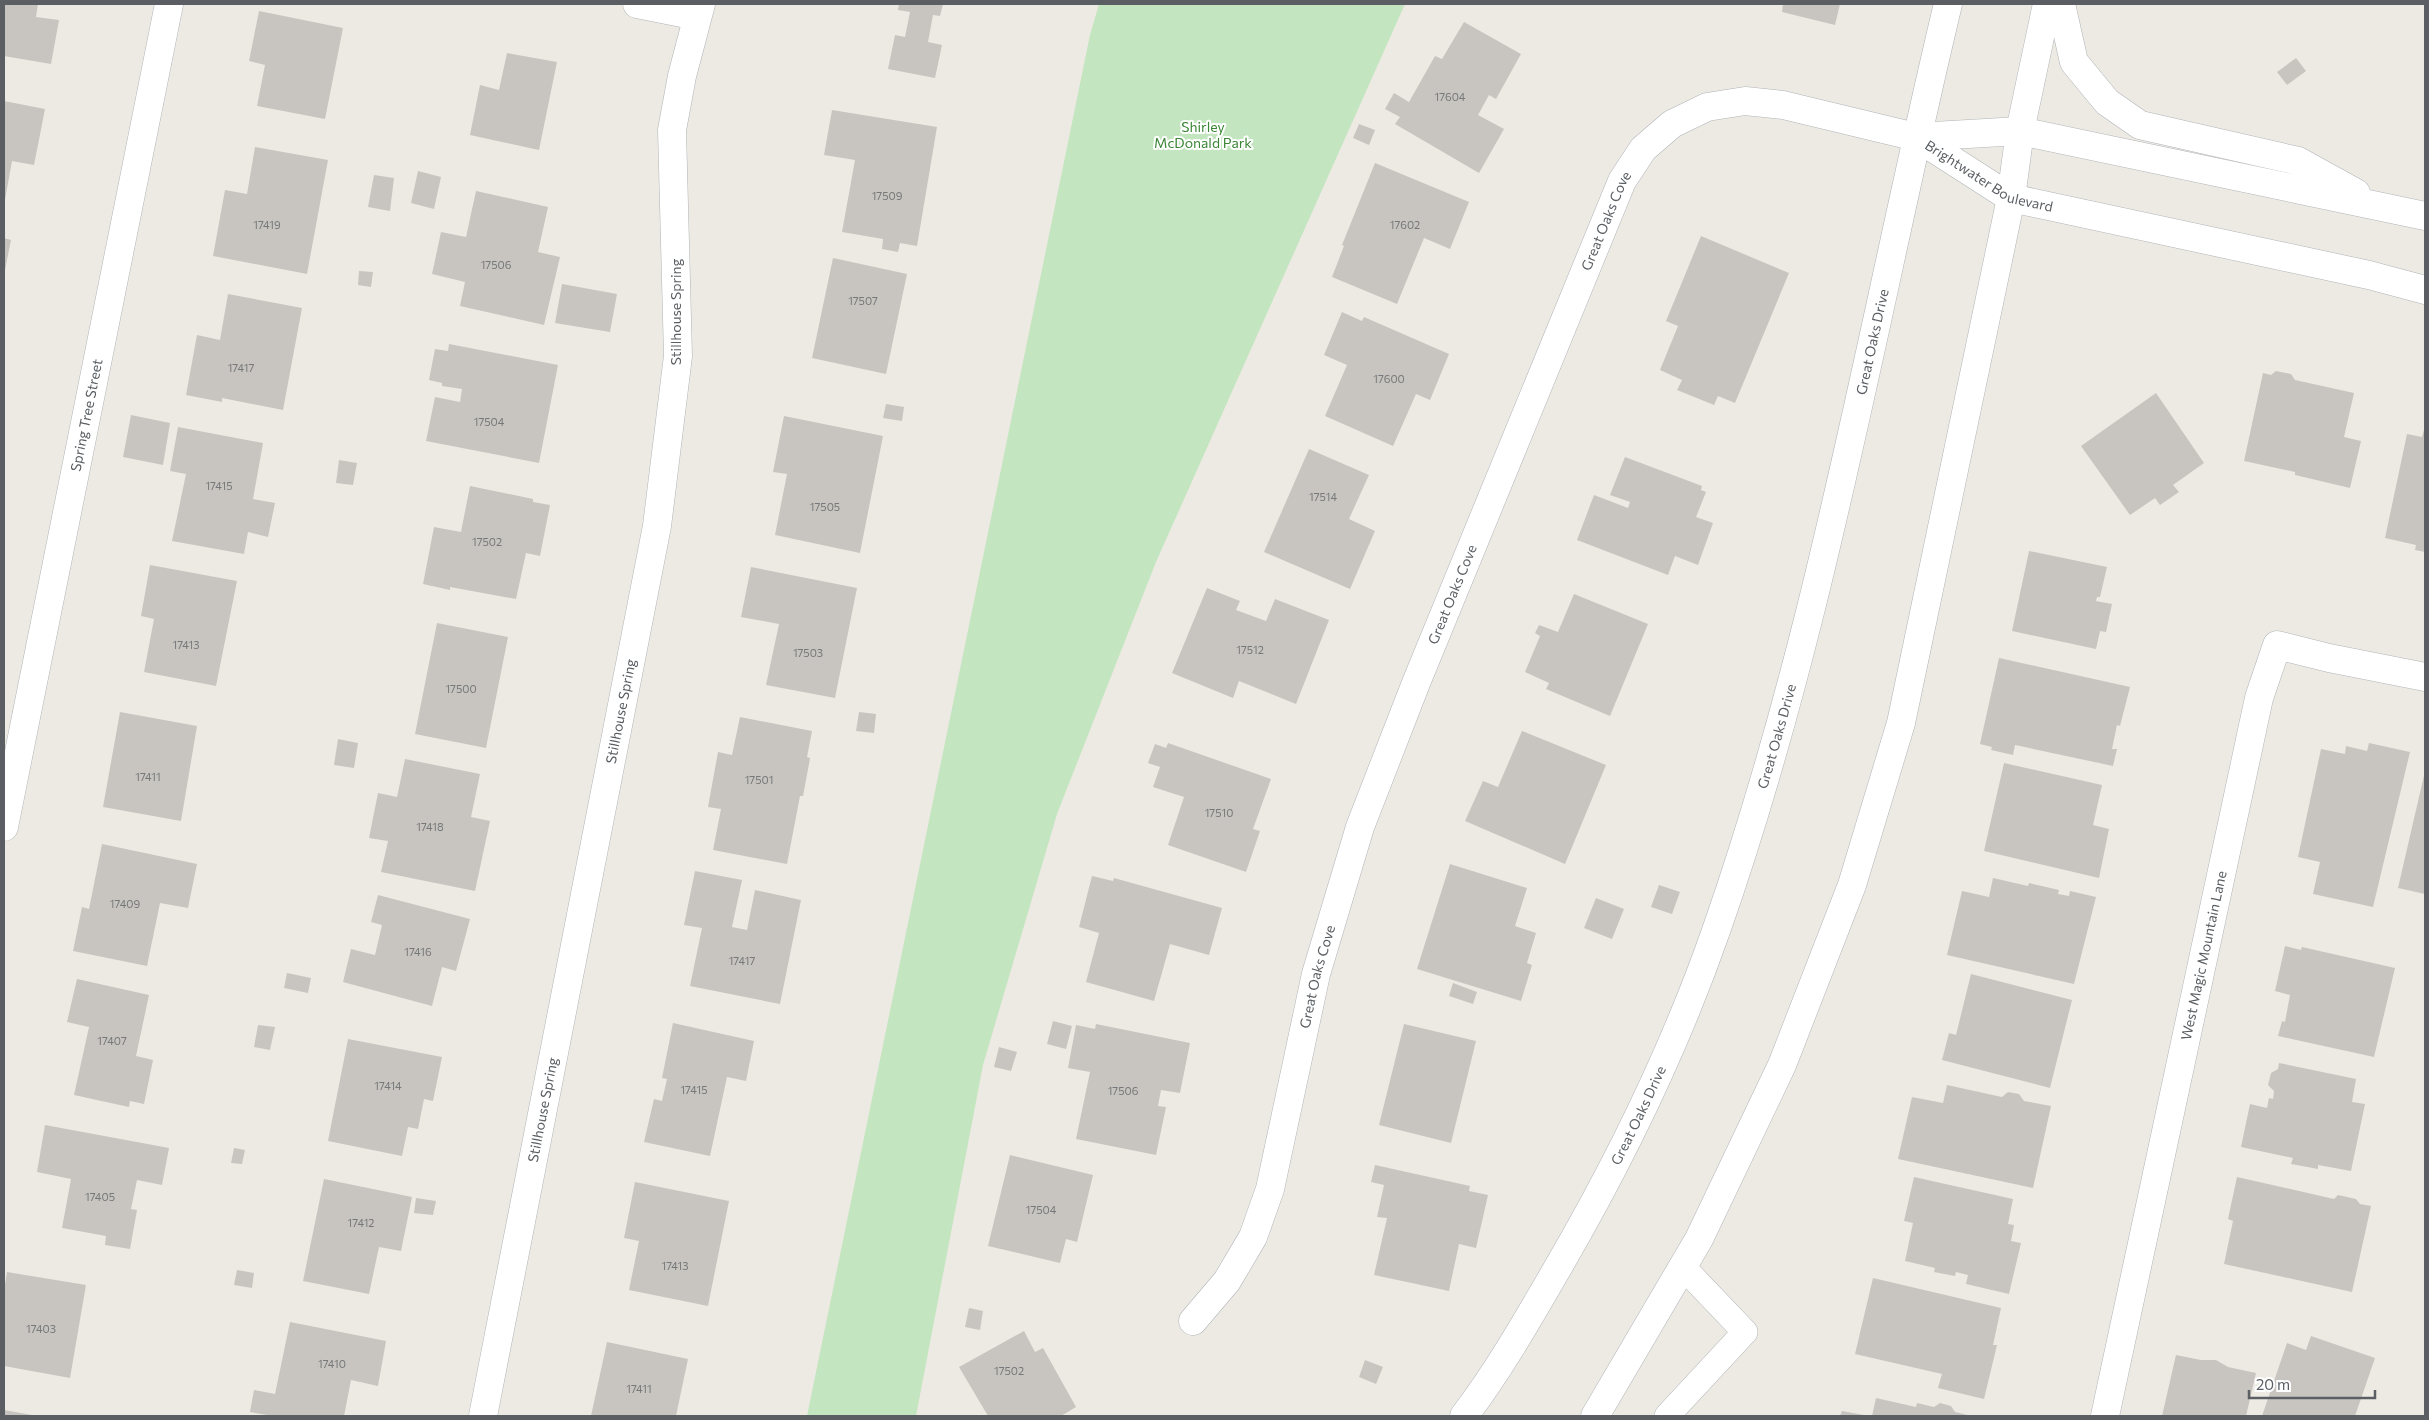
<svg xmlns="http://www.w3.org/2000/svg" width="2429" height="1420" viewBox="0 0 2429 1420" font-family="Commissioner,sans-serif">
	<rect width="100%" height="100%" fill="#edeae3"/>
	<!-- green -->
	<polygon fill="#c3e5bf" points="1099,4 1405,4 1156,562 1057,814 983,1065 916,1416 807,1416 1090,35"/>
	<!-- building -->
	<g fill="#c8c5c0">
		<polygon points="4,4 38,4 36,17 59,20 51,64 4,56"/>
		<polygon points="899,4 943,4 940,16 933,15 928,42 942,45 935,78 888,69 895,35 905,37 910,12 898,10"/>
		<polygon points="1783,4 1840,4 1835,25 1782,12"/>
		<polygon points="259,11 343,28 325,119 257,106 265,65 249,61"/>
		<polygon points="1464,22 1521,54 1496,99 1489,95 1478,115 1504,129 1479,173 1395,124 1400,117 1385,109 1394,93 1409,102 1435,56 1442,59"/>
		<polygon points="507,53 557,62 539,150 470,135 480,85 499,90"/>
		<polygon points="2296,58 2306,71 2287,85 2277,72"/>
		<polygon points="4,101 45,109 34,165 12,161 5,200"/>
		<polygon points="832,110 937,127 917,246 900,243 898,252 882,249 883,239 842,232 855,160 824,155"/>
		<polygon points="1359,124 1375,130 1369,145 1353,138"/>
		<polygon points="255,147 328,160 307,274 213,256 225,190 247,194"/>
		<polygon points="1375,163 1469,202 1450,249 1424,238 1397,304 1332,277 1344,246 1342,245"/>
		<polygon points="418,171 441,177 434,209 411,203"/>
		<polygon points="374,175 394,178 390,211 368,207"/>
		<polygon points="476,191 548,207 538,252 560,257 544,325 460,306 465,282 432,274 441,232 466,237"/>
		<polygon points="1701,236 1789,273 1735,403 1718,396 1714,405 1677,390 1682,380 1660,370 1678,326 1666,321"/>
		<polygon points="4,238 11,240 5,270 4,269"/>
		<polygon points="833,258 907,274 886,374 812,358"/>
		<polygon points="359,271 373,272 371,287 358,285"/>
		<polygon points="562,284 617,294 610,332 555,323"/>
		<polygon points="228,294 302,308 283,410 222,398 222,402 186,395 197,335 220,340"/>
		<polygon points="1342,312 1362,321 1364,317 1449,354 1430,400 1416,394 1393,446 1325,416 1347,365 1324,355"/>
		<polygon points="449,344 558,365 539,463 426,441 435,397 460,402 462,389 442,386 442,383 429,380 435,349 448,351"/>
		<polygon points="2276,371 2291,374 2295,380 2354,393 2344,437 2361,441 2350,488 2295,475 2295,472 2244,461 2263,373 2271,375"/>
		<polygon points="2156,393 2204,463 2173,485 2179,492 2160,505 2155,498 2130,515 2081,446"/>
		<polygon points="886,404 904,407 902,421 883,418"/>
		<polygon points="131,415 170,423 163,465 123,457"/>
		<polygon points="784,416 883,436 860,553 775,535 787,474 773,472"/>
		<polygon points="2425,426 2425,552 2415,550 2416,545 2385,538 2407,434 2422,437"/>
		<polygon points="178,427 263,443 253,499 275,503 268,537 248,532 244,554 172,541 186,474 170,471"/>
		<polygon points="1309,449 1369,475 1349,519 1375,531 1350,589 1264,552"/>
		<polygon points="1625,457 1702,486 1701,490 1706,492 1696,517 1713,523 1698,565 1675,556 1668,575 1577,540 1594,495 1628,508 1630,502 1610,495"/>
		<polygon points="339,460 357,463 353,485 336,483"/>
		<polygon points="470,486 533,499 533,502 550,505 540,556 526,553 516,599 450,587 450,590 423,584 434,527 461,532"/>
		<polygon points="2029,551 2107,567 2100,597 2097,597 2096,601 2112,604 2106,632 2100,631 2096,649 2012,631"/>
		<polygon points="150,565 237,581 216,686 144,672 154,619 141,616"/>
		<polygon points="751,567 857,588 835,698 766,685 779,624 741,617"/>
		<polygon points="1207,588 1240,601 1236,610 1266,621 1275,599 1329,620 1296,704 1239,681 1233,698 1172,673"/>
		<polygon points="1574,594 1648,624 1610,716 1546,689 1549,683 1525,672 1540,636 1535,633 1539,625 1558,632"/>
		<polygon points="437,623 508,637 486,748 415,734"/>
		<polygon points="1999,658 2130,687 2120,726 2117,725 2112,749 2117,749 2113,766 2015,745 2013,755 1991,750 1992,747 1980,744"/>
		<polygon points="120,712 197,726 181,821 103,807"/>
		<polygon points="859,712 876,714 874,733 856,731"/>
		<polygon points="740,717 812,731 807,757 810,758 809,764 803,796 800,796 787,864 713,850 721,809 708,807 718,752 732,755"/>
		<polygon points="1522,731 1606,765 1565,864 1465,821 1483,781 1498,787"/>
		<polygon points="338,739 358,743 354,768 334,765"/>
		<polygon points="1168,743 1271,779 1253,829 1260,831 1246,872 1168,845 1184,797 1153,787 1160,767 1148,763 1155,744 1166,748"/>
		<polygon points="2369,743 2410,752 2373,907 2313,894 2320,862 2298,857 2321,749 2345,754 2346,746 2367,751"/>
		<polygon points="405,759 480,774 471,817 490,821 475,891 381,872 388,841 369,838 378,793 397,797"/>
		<polygon points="2004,763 2102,785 2093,825 2109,829 2099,878 1984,851"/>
		<polygon points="2425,771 2425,894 2398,888"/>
		<polygon points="102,844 197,864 188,908 160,903 147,966 73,951 82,907 89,909"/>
		<polygon points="1450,864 1527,888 1515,926 1536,933 1527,963 1532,965 1521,1001 1417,969"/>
		<polygon points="695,871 742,880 732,927 747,930 755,890 801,900 780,1004 690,986 702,928 684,925"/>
		<polygon points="1092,876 1113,881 1114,878 1222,908 1209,955 1170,944 1154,1001 1086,982 1099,933 1079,927"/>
		<polygon points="1993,878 2028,886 2029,883 2059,890 2058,894 2069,896 2070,891 2096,897 2074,984 1947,955 1962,891 1989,897"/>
		<polygon points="1659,885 1680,892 1672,914 1651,907"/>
		<polygon points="378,895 470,919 456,971 442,967 432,1006 343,982 351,949 375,955 382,925 371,922"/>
		<polygon points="1596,898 1624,909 1612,939 1584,928"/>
		<polygon points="2285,946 2301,950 2302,947 2395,968 2374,1057 2278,1036 2282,1021 2285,1022 2290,995 2275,991"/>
		<polygon points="287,973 311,978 308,993 284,988"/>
		<polygon points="1971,974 2072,1000 2050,1088 1942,1060 1949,1033 1956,1035"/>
		<polygon points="77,979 149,995 136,1056 153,1060 144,1104 130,1101 129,1107 74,1095 89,1027 67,1022"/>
		<polygon points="1453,983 1477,992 1473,1004 1449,996"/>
		<polygon points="1053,1021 1072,1026 1066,1049 1047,1044"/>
		<polygon points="673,1023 754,1041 746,1081 727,1077 710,1156 644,1142 654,1099 662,1101 667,1079 662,1078"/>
		<polygon points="1096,1024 1190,1043 1180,1093 1161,1090 1158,1106 1166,1107 1156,1155 1076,1139 1090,1072 1068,1068 1076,1025 1095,1029"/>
		<polygon points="1404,1024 1476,1041 1451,1143 1379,1125"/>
		<polygon points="258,1025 275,1027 270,1050 254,1047"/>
		<polygon points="348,1039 442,1057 433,1101 424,1099 418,1129 408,1127 402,1156 328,1141"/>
		<polygon points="999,1047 1017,1052 1011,1071 994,1067"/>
		<polygon points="2279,1063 2356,1079 2352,1102 2365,1104 2351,1171 2318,1165 2318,1169 2291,1164 2293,1158 2241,1147 2250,1104 2267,1108 2269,1098 2273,1099 2274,1091 2268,1085 2271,1073 2278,1069"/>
		<polygon points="1947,1085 2002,1097 2008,1092 2019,1094 2024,1101 2051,1106 2033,1188 1898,1159 1912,1097 1943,1103"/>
		<polygon points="45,1125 169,1148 162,1185 137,1180 131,1209 137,1210 130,1249 105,1245 106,1236 62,1228 71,1179 37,1172"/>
		<polygon points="234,1148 245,1150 242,1164 231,1163"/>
		<polygon points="1010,1155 1093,1175 1077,1242 1066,1239 1060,1263 988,1246"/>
		<polygon points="1375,1165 1470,1186 1469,1191 1488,1195 1476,1248 1459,1244 1449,1291 1374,1275 1387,1218 1377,1217 1384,1185 1371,1182"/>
		<polygon points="1914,1177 2013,1199 2008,1224 2014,1225 2011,1241 2021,1243 2009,1294 1966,1284 1968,1275 1956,1272 1955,1276 1934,1272 1935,1268 1905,1261 1913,1223 1904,1221"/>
		<polygon points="2237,1177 2334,1199 2338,1195 2356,1199 2360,1204 2371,1206 2352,1292 2224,1264 2233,1221 2228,1219"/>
		<polygon points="324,1179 412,1197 401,1251 379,1247 369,1294 303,1281"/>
		<polygon points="635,1182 729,1201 708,1306 629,1290 639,1241 624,1238"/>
		<polygon points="416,1198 436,1201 433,1215 414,1213"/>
		<polygon points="237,1270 254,1273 252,1288 234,1285"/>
		<polygon points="7,1272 86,1285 70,1378 4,1366 4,1291"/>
		<polygon points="1873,1278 2001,1308 1993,1345 1997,1345 1984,1399 1938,1388 1942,1374 1855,1354"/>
		<polygon points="969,1308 983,1311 980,1330 965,1327"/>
		<polygon points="290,1322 386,1341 378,1386 351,1380 344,1416 273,1416 250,1412 254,1390 275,1394"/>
		<polygon points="1024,1331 1035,1352 1043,1348 1076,1407 1061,1416 988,1416 959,1367"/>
		<polygon points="2311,1336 2375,1358 2355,1416 2262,1416 2287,1343 2306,1350"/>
		<polygon points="607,1342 688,1359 676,1416 591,1416"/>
		<polygon points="2176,1355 2201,1360 2216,1360 2228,1367 2256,1373 2246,1416 2162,1416"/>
		<polygon points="1365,1360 1383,1367 1376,1384 1359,1377"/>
		<polygon points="1876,1398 1916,1407 1917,1403 1934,1407 1940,1403 1951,1406 1955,1412 1972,1416 1872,1416"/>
		<polygon points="4,1410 32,1415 32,1416 4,1416"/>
		<polygon points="1842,1411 1864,1415 1864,1416 1840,1416"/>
	</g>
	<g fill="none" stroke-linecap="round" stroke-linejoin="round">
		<!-- service casing -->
		<g stroke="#b0b4b8" stroke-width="26">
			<polyline id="service" points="1667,1416 1745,1332 1683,1267"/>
		</g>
		<!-- minor casing -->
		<g stroke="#b0b4b8" stroke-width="29">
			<g id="minor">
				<polyline points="637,4 697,16"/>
				<path id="s1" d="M4,827L169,4"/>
				<path id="s2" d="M1193,1321L1227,1281L1253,1237L1270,1189L1316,974L1360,827L1416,683L1622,181L1643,149L1672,124L1707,107L1745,101L1783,105L1916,137"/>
				<path id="s3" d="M483,1416L657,526L678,356L672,130L682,76L701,4"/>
				<path id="s4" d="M2105,1416L2259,698L2277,645L2329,658L2425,677"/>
			</g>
		</g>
		<!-- tertiary casing -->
		<g stroke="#b0b4b8" stroke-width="29">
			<g id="tertiary">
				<polyline points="2061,4 2074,62 2107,102 2140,125 2298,161 2356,193"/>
				<path id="s5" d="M1916,137L2011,198L2369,275L2425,290"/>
				<polyline points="1916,137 2020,131 2425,216"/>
				<path id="s6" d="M1464,1416C1499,1370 1528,1319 1557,1269C1620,1161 1676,1046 1717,928C1822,628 1874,312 1948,4"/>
				<polyline points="1595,1416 1699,1239 1782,1065 1852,885 1901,723 2011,198 2020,131 2047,4"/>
			</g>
		</g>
		<!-- service -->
		<use href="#service" stroke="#fff" stroke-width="25"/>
		<!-- minor -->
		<use href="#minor" stroke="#fff" stroke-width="28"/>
		<!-- tertiary -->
		<use href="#tertiary" stroke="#fff" stroke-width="28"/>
	</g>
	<g text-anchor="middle" stroke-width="4" stroke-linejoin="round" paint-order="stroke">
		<!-- number labels -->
		<g font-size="11" fill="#76787a">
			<text x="1450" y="101">17604</text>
			<text x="887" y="200">17509</text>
			<text x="267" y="229">17419</text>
			<text x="1405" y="229">17602</text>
			<text x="496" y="269">17506</text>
			<text x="863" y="305">17507</text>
			<text x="241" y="372">17417</text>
			<text x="1389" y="383">17600</text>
			<text x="489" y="426">17504</text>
			<text x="219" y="490">17415</text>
			<text x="1323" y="501">17514</text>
			<text x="825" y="511">17505</text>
			<text x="487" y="546">17502</text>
			<text x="186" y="649">17413</text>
			<text x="1250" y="654">17512</text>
			<text x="808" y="657">17503</text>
			<text x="461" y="693">17500</text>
			<text x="148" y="781">17411</text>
			<text x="759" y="784">17501</text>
			<text x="1219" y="817">17510</text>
			<text x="430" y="831">17418</text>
			<text x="125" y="908">17409</text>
			<text x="418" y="956">17416</text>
			<text x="742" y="965">17417</text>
			<text x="112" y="1045">17407</text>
			<text x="388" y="1090">17414</text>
			<text x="694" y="1094">17415</text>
			<text x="1123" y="1095">17506</text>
			<text x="100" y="1201">17405</text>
			<text x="1041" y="1214">17504</text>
			<text x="361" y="1227">17412</text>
			<text x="675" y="1270">17413</text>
			<text x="41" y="1333">17403</text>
			<text x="332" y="1368">17410</text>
			<text x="1009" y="1375">17502</text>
			<text x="639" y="1393">17411</text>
		</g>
		<!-- park labels -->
		<g font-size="14" fill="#3b8637" stroke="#fff">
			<text x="1203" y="132">Shirley<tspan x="1203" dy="16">McDonald Park</tspan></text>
		</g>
		<!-- street labels -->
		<g font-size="14" fill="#5b5f63" stroke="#fff">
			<text dy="5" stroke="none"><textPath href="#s5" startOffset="84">Brightwater Boulevard</textPath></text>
			<text dy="5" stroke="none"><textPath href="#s2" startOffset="1182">Great Oaks Cove</textPath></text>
			<text transform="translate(676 312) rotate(-90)" y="5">Stillhouse Spring</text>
			<text dy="5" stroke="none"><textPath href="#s6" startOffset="1158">Great Oaks Drive</textPath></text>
			<text dy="5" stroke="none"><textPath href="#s1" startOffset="420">Spring Tree Street</textPath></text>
			<text dy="5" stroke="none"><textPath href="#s2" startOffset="778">Great Oaks Cove</textPath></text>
			<text dy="5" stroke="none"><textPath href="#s3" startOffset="718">Stillhouse Spring</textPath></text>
			<text dy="5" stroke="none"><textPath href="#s6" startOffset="752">Great Oaks Drive</textPath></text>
			<text dy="5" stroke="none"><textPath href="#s4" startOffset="471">West Magic Mountain Lane</textPath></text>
			<text dy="5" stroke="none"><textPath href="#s2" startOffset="372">Great Oaks Cove</textPath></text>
			<text dy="5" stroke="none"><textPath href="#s3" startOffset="312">Stillhouse Spring</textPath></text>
			<text dy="5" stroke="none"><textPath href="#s6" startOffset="348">Great Oaks Drive</textPath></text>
		</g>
	</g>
	<!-- border -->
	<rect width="2429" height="1420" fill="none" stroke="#5b5f63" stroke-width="10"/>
	<!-- scale -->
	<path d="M2249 1390v8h126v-8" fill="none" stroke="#5b5f63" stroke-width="2.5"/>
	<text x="2256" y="1390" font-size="15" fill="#5b5f63" stroke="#ffffff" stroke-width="4" paint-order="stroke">20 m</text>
</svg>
